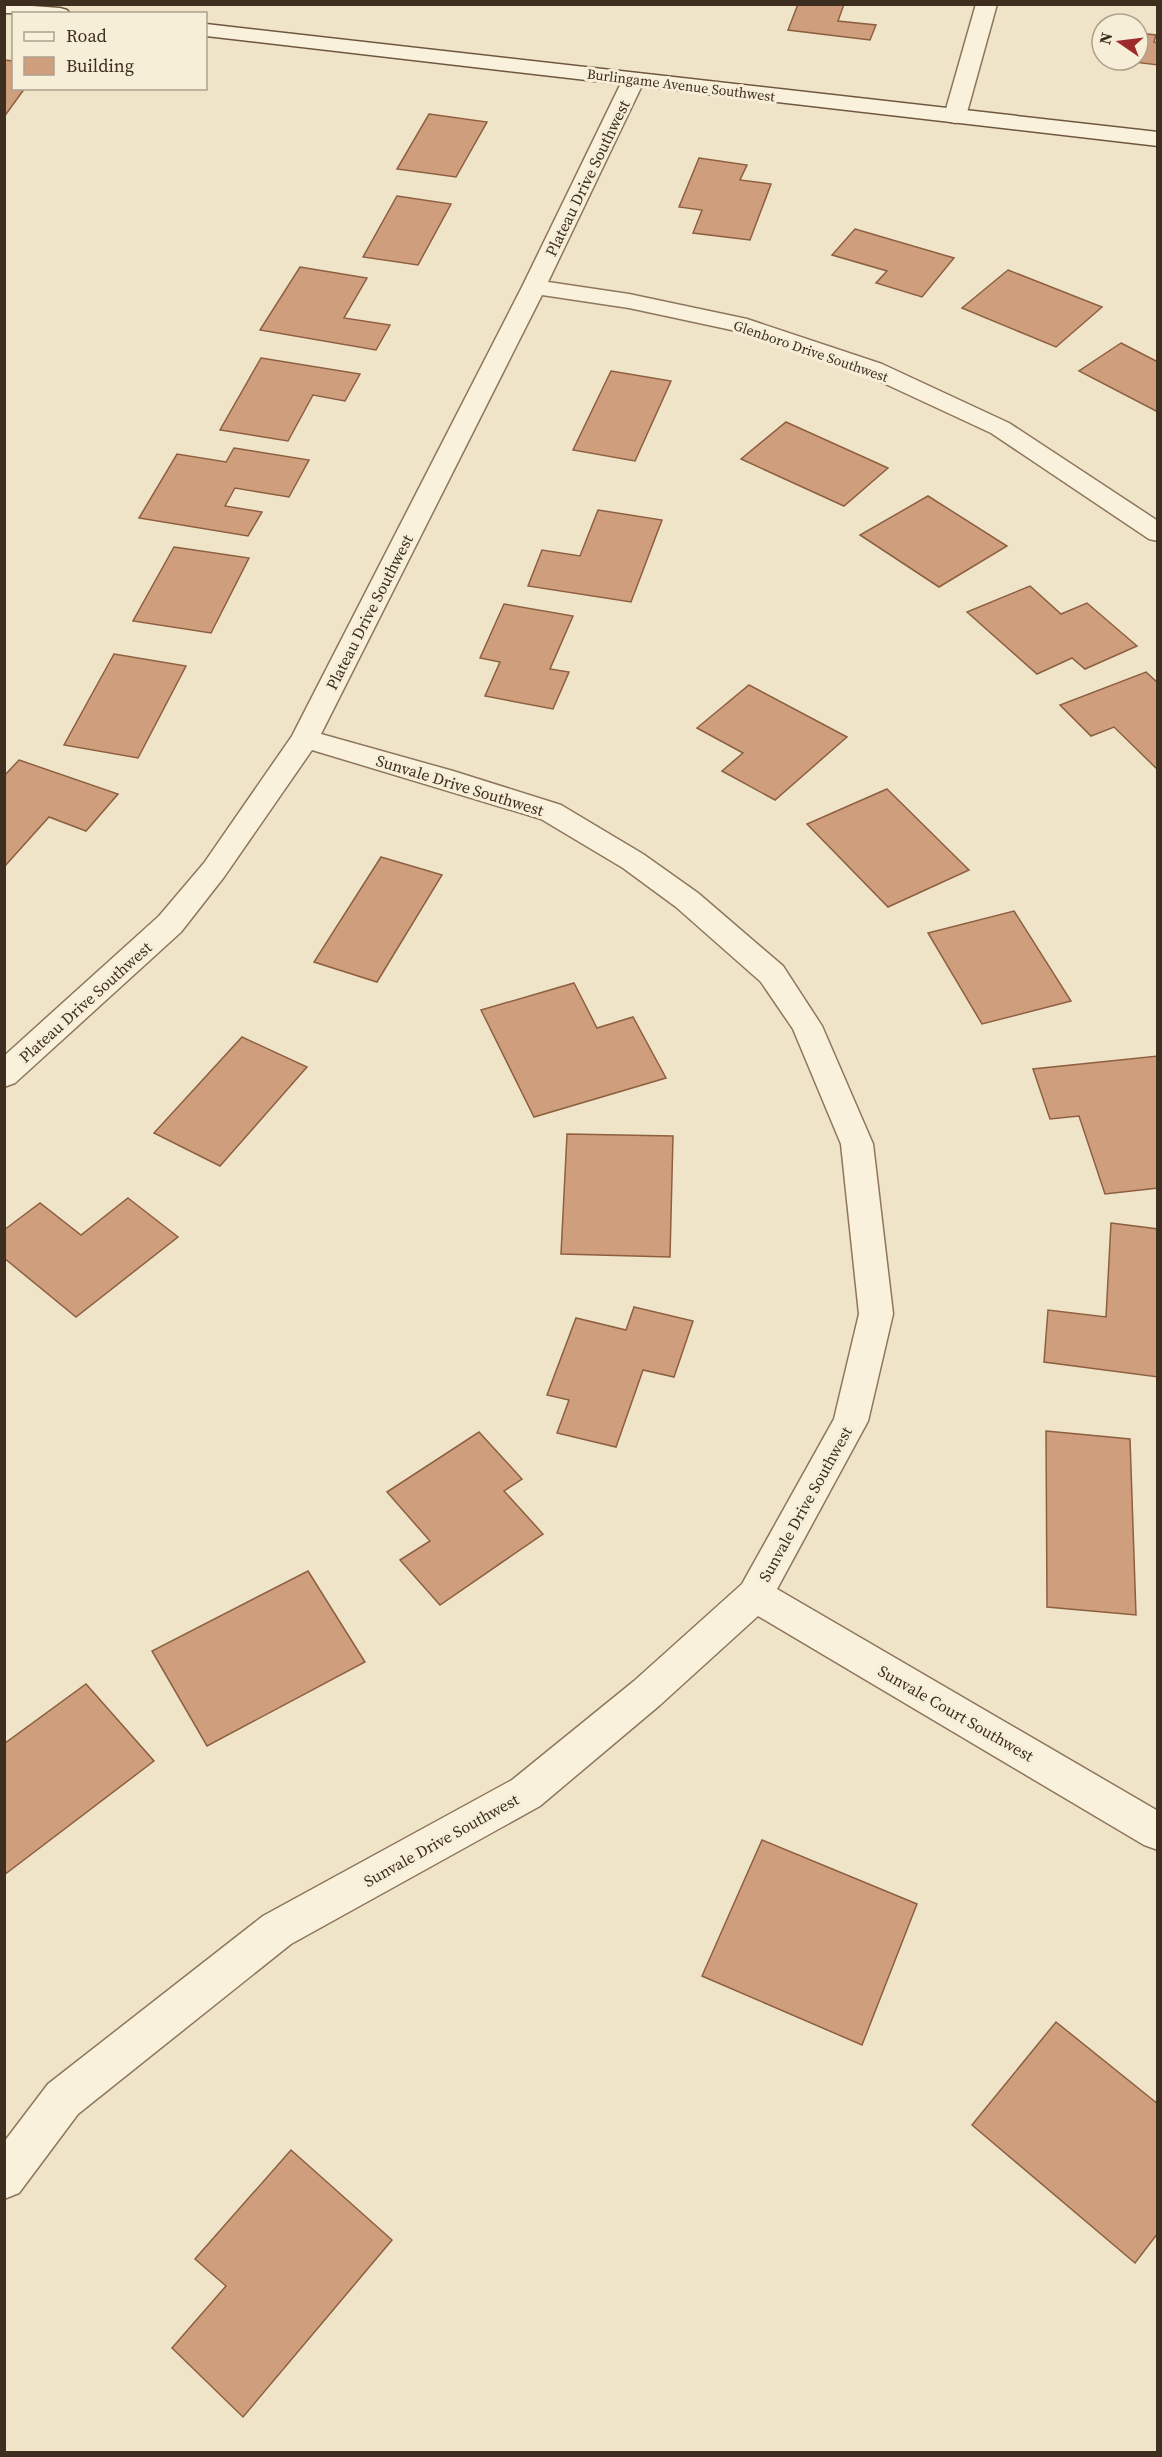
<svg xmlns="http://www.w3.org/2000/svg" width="1162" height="2457" viewBox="0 0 1162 2457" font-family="'Source Serif 4',serif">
	<rect width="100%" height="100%" fill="#f0e4c8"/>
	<!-- building -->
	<g fill="#cf9f7d" stroke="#8d5f41" stroke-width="1.5">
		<polygon points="798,4 844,4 838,21 876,25 870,40 788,30"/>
		<polygon points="1138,33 1156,35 1154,42 1158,43 1158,65 1126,61 1138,60"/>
		<polygon points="4,60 14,61 14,88 25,88 4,117"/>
		<polygon points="429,114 487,122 456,177 397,169"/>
		<polygon points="699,158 747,165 740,180 771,184 750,240 693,233 702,210 679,207"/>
		<polygon points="397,196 451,204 418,265 363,257"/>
		<polygon points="855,229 954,258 922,297 876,283 887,271 832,255"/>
		<polygon points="300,267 367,278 344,318 390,325 376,350 260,330"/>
		<polygon points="1008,270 1102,307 1056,347 962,308"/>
		<polygon points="1121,343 1158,362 1158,412 1079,371"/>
		<polygon points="261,358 360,374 345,401 313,395 288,441 220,430"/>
		<polygon points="611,371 671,381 635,461 573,450"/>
		<polygon points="786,422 888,468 844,506 741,459"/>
		<polygon points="234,448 309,460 289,497 235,488 225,506 262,512 248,536 139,518 177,454 226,462"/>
		<polygon points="928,496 1007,546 939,587 860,535"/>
		<polygon points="598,510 662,520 631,602 528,586 542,550 580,556"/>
		<polygon points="174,547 249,558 211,633 133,621"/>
		<polygon points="1030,586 1061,614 1087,603 1137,646 1085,669 1072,658 1037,674 967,612"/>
		<polygon points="504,604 573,616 550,669 569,672 553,709 485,696 500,662 480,658"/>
		<polygon points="114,654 186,666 138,758 64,745"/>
		<polygon points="1146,672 1158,683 1158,770 1114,727 1091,736 1060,705"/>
		<polygon points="749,685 847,737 775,800 722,771 743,753 697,728"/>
		<polygon points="19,760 118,794 86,831 49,817 4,867 4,776"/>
		<polygon points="887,789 969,870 888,907 807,824"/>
		<polygon points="381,857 442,875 377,982 314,962"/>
		<polygon points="1014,911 1071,1001 982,1024 928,933"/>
		<polygon points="574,983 597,1028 633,1017 666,1078 534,1117 481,1010"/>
		<polygon points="242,1037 307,1067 220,1166 154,1133"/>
		<polygon points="1158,1056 1158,1188 1105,1194 1079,1116 1050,1119 1033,1069"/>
		<polygon points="567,1134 673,1136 670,1257 561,1254"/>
		<polygon points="128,1198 178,1237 76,1317 4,1258 4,1230 40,1203 81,1235"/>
		<polygon points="1111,1223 1158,1229 1158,1377 1044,1362 1048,1310 1106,1317"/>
		<polygon points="634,1307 693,1321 674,1377 643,1370 616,1447 557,1433 569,1400 547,1395 576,1318 626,1330"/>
		<polygon points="1046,1431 1130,1439 1136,1615 1047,1607"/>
		<polygon points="479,1432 522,1479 504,1491 543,1534 440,1605 400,1560 430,1541 387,1492"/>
		<polygon points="308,1571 365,1662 207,1746 152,1651"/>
		<polygon points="86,1684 154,1761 4,1875 4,1744"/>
		<polygon points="762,1840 917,1904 862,2045 702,1976"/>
		<polygon points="1056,2022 1158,2104 1158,2233 1135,2263 972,2125"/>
		<polygon points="291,2150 392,2240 243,2417 172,2348 226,2286 195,2259"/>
	</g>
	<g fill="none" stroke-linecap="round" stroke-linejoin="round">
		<!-- street casing -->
		<g stroke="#8d765c" stroke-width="3">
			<g id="street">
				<polygon points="976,4 997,4 966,116 963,121 955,123 947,121 944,116"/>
				<polygon points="634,73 642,74 645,79 548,282 629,294 747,319 882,364 1009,423 1158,521 1158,541 1149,539 991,433 864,374 741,332 629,308 542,295 321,734 453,771 561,805 643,854 698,893 783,966 822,1026 873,1144 893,1314 868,1421 777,1589 1158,1811 1158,1850 1144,1845 758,1616 660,1705 540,1806 291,1944 78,2114 19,2193 4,2199 4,2142 48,2084 263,1916 512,1780 634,1681 742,1584 834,1419 859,1314 841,1144 793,1029 761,982 676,907 623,868 541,819 312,750 224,877 181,932 15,1083 4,1087 4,1056 159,916 204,863 292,736 522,287 623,79 626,74"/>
			</g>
		</g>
		<!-- secondary casing -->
		<g stroke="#6f573f" stroke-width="3">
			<g id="secondary">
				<polygon points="4,4 60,8 67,10 70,14 4,13"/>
				<polygon points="206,24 1158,132 1158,146 206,36"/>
			</g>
		</g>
		<!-- street -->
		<use href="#street" fill="#faf1dc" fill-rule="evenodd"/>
		<!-- secondary -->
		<use href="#secondary" fill="#faf1dc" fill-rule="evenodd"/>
	</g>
	<g text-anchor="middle" stroke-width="6" stroke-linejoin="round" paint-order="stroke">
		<!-- far-street labels -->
		<g font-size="14" fill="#3d2e20" stroke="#f7eed8">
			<text transform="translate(681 85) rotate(7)" y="5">Burlingame Avenue Southwest</text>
			<text transform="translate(811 351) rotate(19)" y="5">Glenboro Drive Southwest</text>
		</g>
		<!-- street labels -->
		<g font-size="16" fill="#3d2e20" stroke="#f7eed8">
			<text transform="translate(587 178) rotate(-64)" y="6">Plateau Drive Southwest</text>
			<text transform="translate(369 612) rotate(-63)" y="6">Plateau Drive Southwest</text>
			<text transform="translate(460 785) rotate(17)" y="6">Sunvale Drive Southwest</text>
			<text transform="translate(85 1002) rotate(-42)" y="6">Plateau Drive Southwest</text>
			<text transform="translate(805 1504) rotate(-61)" y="6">Sunvale Drive Southwest</text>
			<text transform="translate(956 1713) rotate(30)" y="6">Sunvale Court Southwest</text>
			<text transform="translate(441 1840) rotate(-29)" y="6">Sunvale Drive Southwest</text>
		</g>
	</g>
	<!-- border -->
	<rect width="1162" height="2457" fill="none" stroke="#3d2e20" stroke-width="12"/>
	<!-- legend -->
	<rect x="12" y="12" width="195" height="78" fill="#f7eed8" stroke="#ada18e" stroke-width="1.5"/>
	<rect x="24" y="32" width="30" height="9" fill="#faf1dc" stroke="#ada18e" stroke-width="1.5"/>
	<text x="66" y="42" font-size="18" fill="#3d2e20">Road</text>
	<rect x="24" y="57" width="30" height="18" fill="#cf9f7d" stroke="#ada18e" stroke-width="1.5"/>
	<text x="66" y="72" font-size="18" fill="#3d2e20">Building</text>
	<!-- north arrow -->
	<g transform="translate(1120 42) rotate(284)"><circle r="28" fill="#f7eed8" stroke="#ada18e" stroke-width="1.5"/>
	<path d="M0-4.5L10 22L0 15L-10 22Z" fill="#9e2a2b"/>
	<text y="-9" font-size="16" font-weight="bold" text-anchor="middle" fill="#3d2e20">N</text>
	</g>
</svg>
